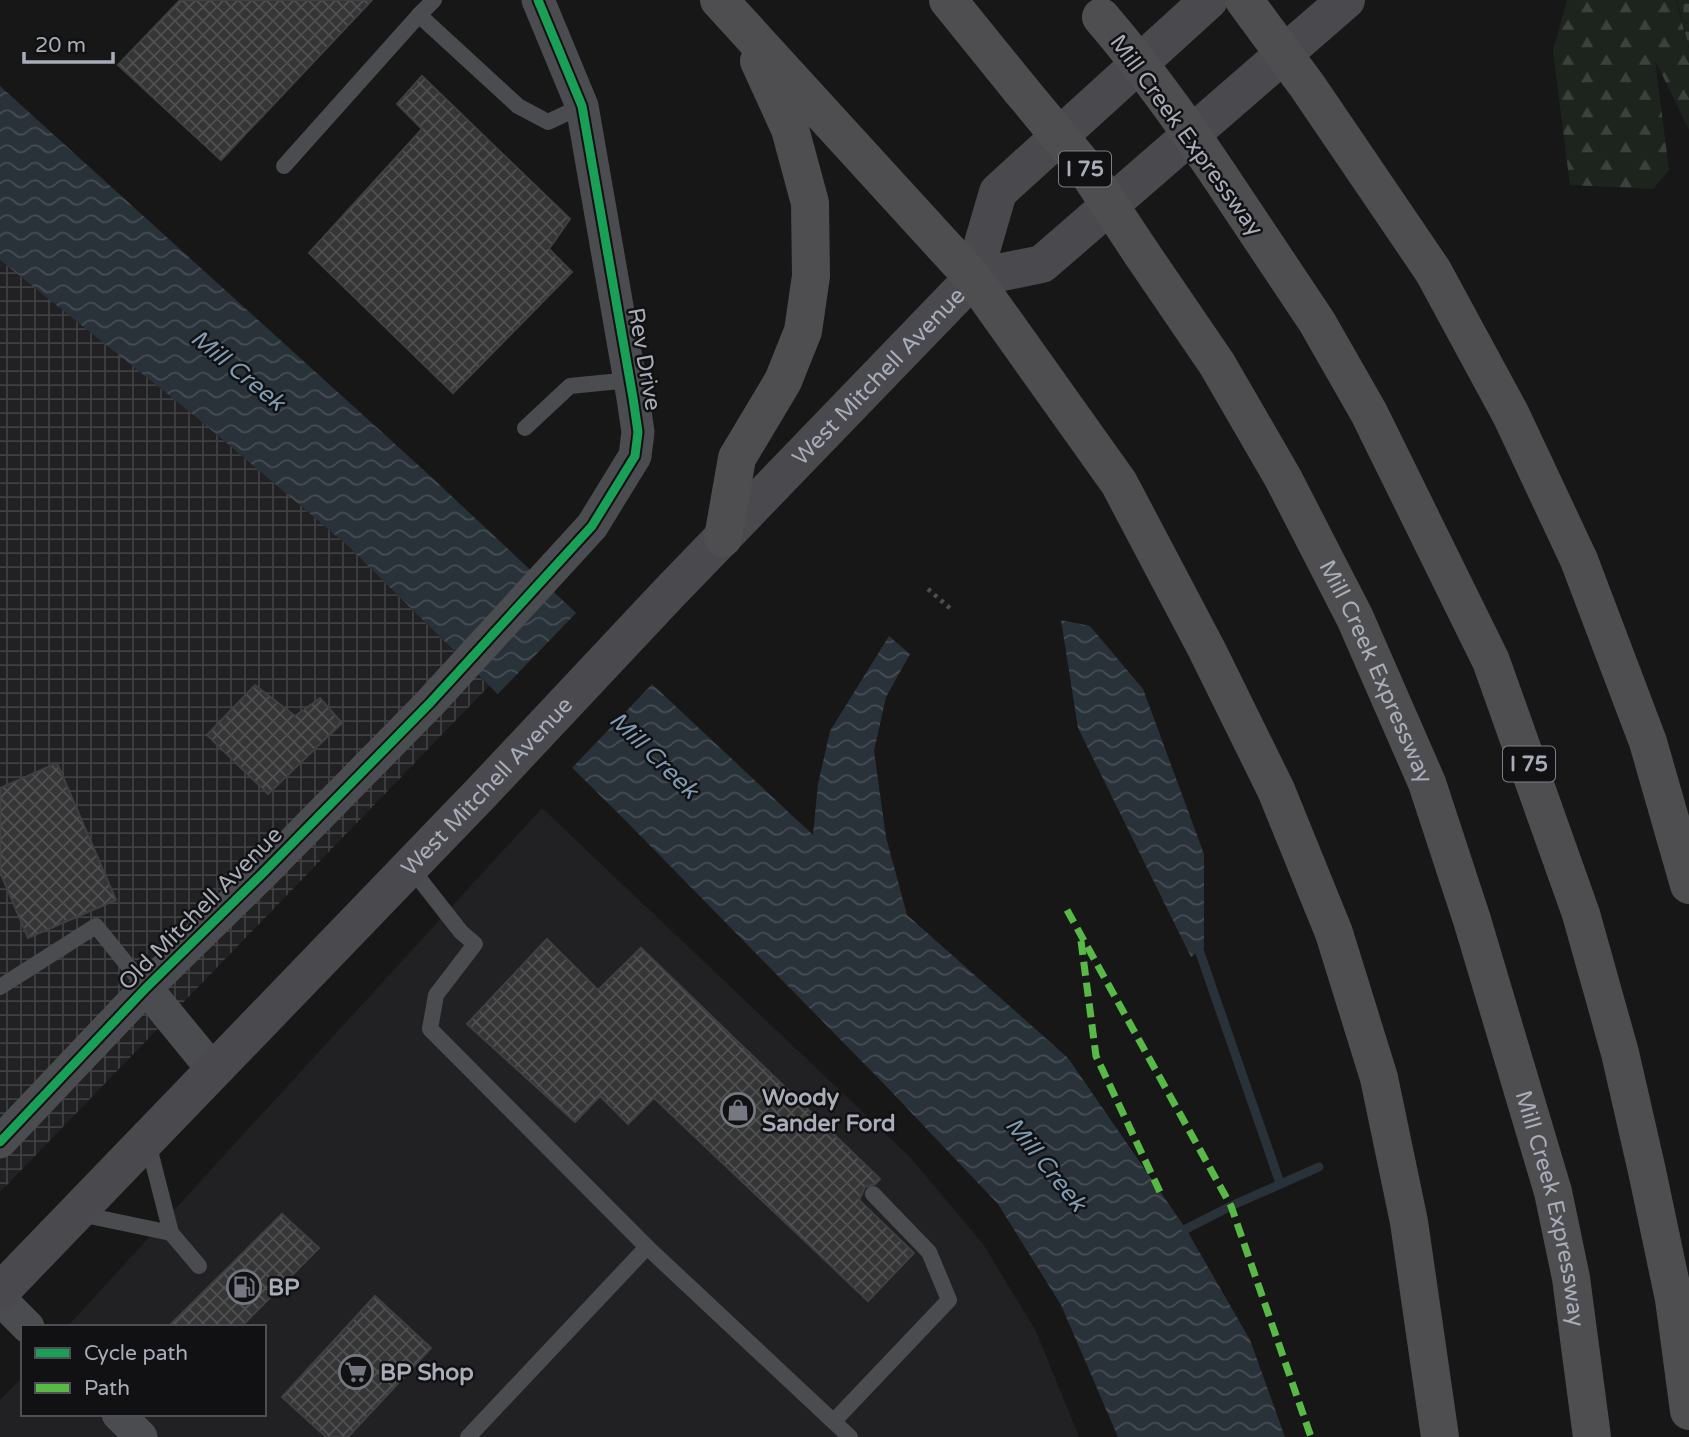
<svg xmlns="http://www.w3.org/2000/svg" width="1689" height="1437" viewBox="0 0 1689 1437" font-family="'Varela Round',sans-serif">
	<defs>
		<pattern id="industrial-grid" width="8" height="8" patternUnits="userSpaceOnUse" patternTransform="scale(1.75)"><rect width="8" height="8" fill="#212123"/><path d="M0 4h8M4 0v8" fill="none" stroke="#3e3f41"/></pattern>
		<pattern id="forest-firs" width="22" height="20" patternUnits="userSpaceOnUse" patternTransform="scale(1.75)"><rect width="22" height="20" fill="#1d241e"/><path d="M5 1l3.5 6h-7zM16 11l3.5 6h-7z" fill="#3b413d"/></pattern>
		<pattern id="cemetery-stones" width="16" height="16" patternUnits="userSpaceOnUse" patternTransform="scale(1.75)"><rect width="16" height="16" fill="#1d241e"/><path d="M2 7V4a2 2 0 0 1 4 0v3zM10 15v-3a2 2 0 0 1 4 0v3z" fill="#3b413d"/></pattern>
		<pattern id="water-waves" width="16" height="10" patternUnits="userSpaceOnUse" patternTransform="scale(1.75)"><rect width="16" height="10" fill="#2a3239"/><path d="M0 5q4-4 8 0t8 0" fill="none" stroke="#464d54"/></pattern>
		<pattern id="building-cross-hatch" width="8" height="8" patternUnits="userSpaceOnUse" patternTransform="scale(1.75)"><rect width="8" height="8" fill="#353536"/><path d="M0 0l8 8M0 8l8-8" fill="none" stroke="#4f5051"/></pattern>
	</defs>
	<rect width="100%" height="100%" fill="#171717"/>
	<!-- built -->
	<polygon fill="#212123" points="542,808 909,1156 983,1244 1036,1331 1079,1437 0,1437 0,1400 23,1376 23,1414 264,1414 264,1327 67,1327"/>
	<!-- industrial -->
	<polygon fill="url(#industrial-grid)" points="0,260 196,417 348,546 489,686 0,1192"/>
	<!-- forest -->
	<polygon fill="url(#forest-firs)" points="1567,0 1676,0 1689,49 1689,130 1655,60 1669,170 1653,189 1570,185 1553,51"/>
	<!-- cemetery -->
	<polygon fill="url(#cemetery-stones)" points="1677,0 1689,0 1689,48"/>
	<!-- water -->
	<g fill="url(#water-waves)">
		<polygon points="0,86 427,473 813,835 818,784 830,731 889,636 910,654 886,697 874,751 886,837 907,915 1068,1058 1186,1229 1250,1340 1285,1437 1118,1437 1061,1305 998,1204 885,1085 624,819 348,546 196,417 0,260"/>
		<polygon points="1061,620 1090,626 1143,689 1204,854 1204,947 1191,957 1078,728"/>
	</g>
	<!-- pier -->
	<polygon fill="#171717" points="579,610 655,681 570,770 495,697"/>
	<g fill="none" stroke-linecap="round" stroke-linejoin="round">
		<!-- stream -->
		<g stroke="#2a3239" stroke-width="9">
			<polyline points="1199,950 1280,1183"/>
			<polyline points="1186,1229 1231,1206 1319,1167"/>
		</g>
	</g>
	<!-- building -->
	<g fill="url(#building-cross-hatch)" stroke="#3f4043" stroke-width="2">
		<polygon points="180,0 372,0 221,160 118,65"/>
		<polygon points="422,76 570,219 549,249 572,272 453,393 309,253 422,129 397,104"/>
		<polygon points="255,685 295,716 320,698 342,723 268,794 207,735"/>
		<polygon points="57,763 116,900 28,938 0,872 0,788"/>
		<polygon points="547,939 598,990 641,948 880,1179 875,1184 865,1187 859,1200 914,1253 868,1301 654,1098 628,1124 600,1096 575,1122 467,1024"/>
		<polygon points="282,1214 319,1248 241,1327 168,1327"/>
		<polygon points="375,1296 431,1348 348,1437 326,1437 282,1397"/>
	</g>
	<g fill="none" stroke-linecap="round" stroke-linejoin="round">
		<!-- path -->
		<polyline stroke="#4d4e52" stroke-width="4.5" stroke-dasharray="3.5 5" stroke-linecap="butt" points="928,589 952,610"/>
		<!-- service -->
		<g stroke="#4b4c50" stroke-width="16">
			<polyline points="434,0 419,15 518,106 548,122 582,106"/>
			<polyline points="284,166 419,15"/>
			<polyline points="525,428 570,386 630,380"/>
			<polyline points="410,867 461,932 475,944 436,995 430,1029 647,1247 850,1437"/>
			<polyline points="0,987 96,926 146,988"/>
			<polyline points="148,1143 171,1233 199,1266"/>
			<polyline points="80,1214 171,1233"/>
			<polyline points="834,1421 949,1300 929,1252 873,1194"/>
			<polyline points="468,1437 647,1247"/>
		</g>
		<!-- minor -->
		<g stroke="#4b4c50" stroke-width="33">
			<polyline points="146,988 214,1071"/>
			<polyline points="0,1142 146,988 264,872 430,703 592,526 635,456 638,432 633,398 582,106 538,0"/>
			<polyline points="0,1299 28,1327"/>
			<polyline points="118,1414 141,1437"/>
		</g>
		<!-- secondary -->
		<g stroke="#4a4a4e" stroke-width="38">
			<polyline points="973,278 1042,264 1346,0"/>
			<path id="s1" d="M0,1292L483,791L668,594L973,278L998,192L1209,0"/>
		</g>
		<!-- motorway -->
		<g stroke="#4e4e51" stroke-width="38">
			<polyline points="719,0 973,278 1119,483 1207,650 1276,790 1334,933 1379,1078 1409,1222 1440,1437"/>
			<polyline points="948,0 1020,89"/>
			<polyline points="1244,0 1308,87 1433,271 1511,415 1579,560 1648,742 1689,885"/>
			<polyline points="1219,175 1317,322 1369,413 1491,661 1581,914 1620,1053 1647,1171 1674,1299 1689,1411"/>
			<path id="s2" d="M1142,254L1217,364L1283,478L1355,618L1427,783L1472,920L1553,1192L1571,1278L1592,1437"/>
			<polyline points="723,538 737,458 783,381 803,331 811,276 810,203 790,129 759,61"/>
		</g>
		<!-- motorway-bridge -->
		<g stroke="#4e4e51" stroke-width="38">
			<path d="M1101,17C1144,67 1182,120 1219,175"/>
			<polyline points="1020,89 1083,165 1142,254"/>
		</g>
		<!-- quiet -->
		<g stroke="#58b947" stroke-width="7" stroke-dasharray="14 7" stroke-linecap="butt">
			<polyline points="1067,910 1231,1206 1311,1437"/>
			<polyline points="1081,941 1096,1056 1160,1192"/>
		</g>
		<!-- cycleway casing -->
		<g stroke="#111113" stroke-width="13">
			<polyline id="cycleway" points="0,1142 146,988 264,872 430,703 592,526 635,456 638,432 633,398 582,106 538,0"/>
		</g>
		<!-- cycleway -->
		<use href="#cycleway" stroke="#1a9f57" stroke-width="9"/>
	</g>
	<!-- icons -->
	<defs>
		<g id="shop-ring" transform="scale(1.75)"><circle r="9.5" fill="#111113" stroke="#757880" stroke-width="1.5"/><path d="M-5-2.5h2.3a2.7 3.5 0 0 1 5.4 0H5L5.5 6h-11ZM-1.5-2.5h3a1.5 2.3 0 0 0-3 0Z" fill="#757880"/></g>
		<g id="fuel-ring" transform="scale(1.75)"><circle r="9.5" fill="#111113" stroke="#757880" stroke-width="1.5"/><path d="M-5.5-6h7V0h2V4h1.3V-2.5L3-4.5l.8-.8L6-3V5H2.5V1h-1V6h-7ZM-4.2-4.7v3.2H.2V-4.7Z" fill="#757880"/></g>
		<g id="supermarket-ring" transform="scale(1.75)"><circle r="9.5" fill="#111113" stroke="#757880" stroke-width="1.5"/><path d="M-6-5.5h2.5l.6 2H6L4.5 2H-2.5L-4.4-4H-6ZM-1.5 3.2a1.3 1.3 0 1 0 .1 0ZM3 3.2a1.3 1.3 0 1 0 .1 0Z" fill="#757880"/></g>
	</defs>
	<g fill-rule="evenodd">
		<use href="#shop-ring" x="738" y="1110"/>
		<use href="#fuel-ring" x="244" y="1287"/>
		<use href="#supermarket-ring" x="356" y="1372"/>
	</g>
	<g text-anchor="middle" stroke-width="5" stroke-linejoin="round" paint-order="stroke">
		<!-- shield labels -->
		<g fill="#111113" stroke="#7b7e86" stroke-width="2">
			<rect x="1059" y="151.5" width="52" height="35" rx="5"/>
			<rect x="1503" y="746.5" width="52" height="35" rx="5"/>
		</g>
		<g font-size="21" font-weight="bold" fill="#a8adb8">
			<text x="1085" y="176">I 75</text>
			<text x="1529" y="771">I 75</text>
		</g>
		<!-- street labels -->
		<g font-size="23" fill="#a8adb8" stroke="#111113">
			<text transform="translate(1187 135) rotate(54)" y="8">Mill Creek Expressway</text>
			<text transform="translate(645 359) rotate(80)" y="8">Rev Drive</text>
			<text dy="8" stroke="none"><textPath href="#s1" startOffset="1269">West Mitchell Avenue</textPath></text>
			<text dy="8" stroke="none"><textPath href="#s2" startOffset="480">Mill Creek Expressway</textPath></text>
			<text dy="8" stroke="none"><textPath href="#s1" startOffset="702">West Mitchell Avenue</textPath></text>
			<text transform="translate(200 908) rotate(-45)" y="8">Old Mitchell Avenue</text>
			<text dy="8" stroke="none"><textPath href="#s2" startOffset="1046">Mill Creek Expressway</textPath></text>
		</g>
		<!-- poi labels -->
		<g font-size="23" font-weight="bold" fill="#a8adb8" stroke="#111113" text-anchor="start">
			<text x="762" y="1105">Woody<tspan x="762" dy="26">Sander Ford</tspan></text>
			<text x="268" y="1295">BP</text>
			<text x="380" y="1380">BP Shop</text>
		</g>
		<!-- water labels -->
		<g font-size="24" font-style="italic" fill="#7f9bb3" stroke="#111113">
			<text transform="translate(238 370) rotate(39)" y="8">Mill Creek</text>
			<text transform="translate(654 755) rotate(44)" y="8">Mill Creek</text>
			<text transform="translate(1046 1164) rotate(51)" y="8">Mill Creek</text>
		</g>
	</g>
	<!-- legend -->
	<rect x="21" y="1325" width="245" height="91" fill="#111113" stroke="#4d4f55" stroke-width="2"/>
	<rect x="35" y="1348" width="35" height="10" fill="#1a9f57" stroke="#4d4f55" stroke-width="2"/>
	<text x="84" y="1360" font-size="21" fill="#a8adb8">Cycle path</text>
	<rect x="35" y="1383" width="35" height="10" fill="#58b947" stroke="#4d4f55" stroke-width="2"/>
	<text x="84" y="1395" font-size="21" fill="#a8adb8">Path</text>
	<!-- scale -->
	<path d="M24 52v10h89v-10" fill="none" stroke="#a8adb8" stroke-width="3.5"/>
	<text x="35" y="52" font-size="21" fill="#a8adb8" stroke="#111113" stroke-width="5" paint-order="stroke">20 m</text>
</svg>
